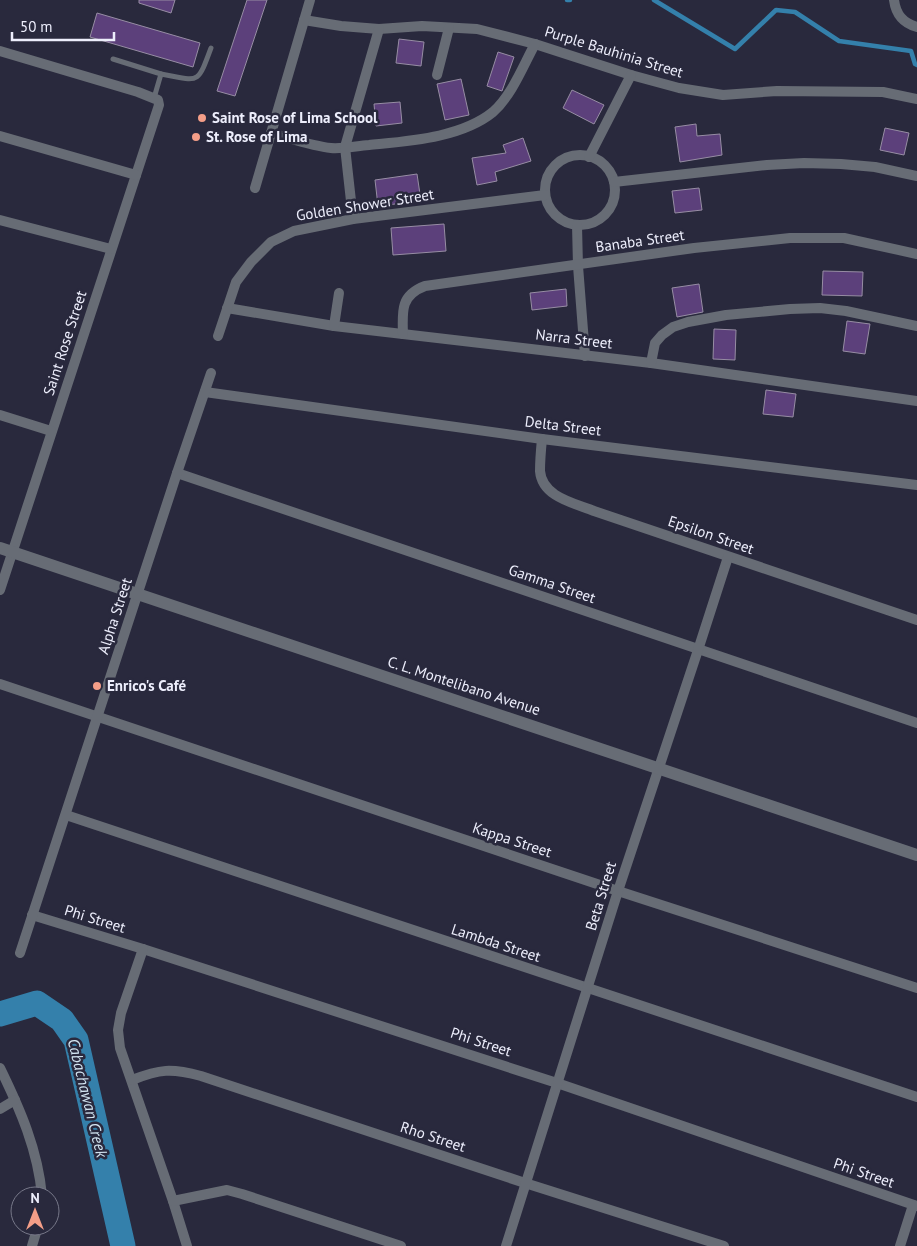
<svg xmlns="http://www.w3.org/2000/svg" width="917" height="1246" viewBox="0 0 917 1246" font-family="'PT Sans',sans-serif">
	<rect width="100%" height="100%" fill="#29293d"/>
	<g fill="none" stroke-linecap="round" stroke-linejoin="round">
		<!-- stream -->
		<g stroke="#3480ab" stroke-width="4.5">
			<polyline points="567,0 570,0"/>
			<polyline points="654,0 735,49 776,10 795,12 839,41 911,51 915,64 917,65"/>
		</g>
		<!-- river -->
		<polyline stroke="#3480ab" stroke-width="25" points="0,1014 37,1003 62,1020 76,1040 123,1246"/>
	</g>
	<!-- building -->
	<g fill="#5c407b" stroke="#978da4">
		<polygon points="139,0 175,0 171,13 139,3"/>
		<polygon points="247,0 267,0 235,96 217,91"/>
		<polygon points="97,13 200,43 193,67 90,37"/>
		<polygon points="399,39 424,42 421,66 396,63"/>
		<polygon points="498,52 514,57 502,91 487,86"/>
		<polygon points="461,79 469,115 445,120 437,84"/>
		<polygon points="572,90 604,105 594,124 563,108"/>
		<polygon points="400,102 402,123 376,126 374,104"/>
		<polygon points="696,124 697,136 720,134 722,155 680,162 675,127"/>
		<polygon points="885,128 909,133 904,155 880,150"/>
		<polygon points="523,138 531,161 495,172 497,181 477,185 472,158 506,153 503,145"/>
		<polygon points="417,174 421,201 378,206 375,180"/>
		<polygon points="699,188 702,210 675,213 672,191"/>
		<polygon points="444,224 446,251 393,255 391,228"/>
		<polygon points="823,271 863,272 862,296 822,295"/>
		<polygon points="699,284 703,312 677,317 672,288"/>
		<polygon points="566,289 567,306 532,310 530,293"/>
		<polygon points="847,321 870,324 865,354 843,351"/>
		<polygon points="714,329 736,330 735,360 713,359"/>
		<polygon points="766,390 796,394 793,417 763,414"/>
	</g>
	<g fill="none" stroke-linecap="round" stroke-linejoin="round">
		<!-- service -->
		<g stroke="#676c75" stroke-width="5">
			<polyline points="113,59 161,74"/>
			<path d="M154,98L161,74C199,81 197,86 211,48"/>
		</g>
		<!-- minor -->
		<g stroke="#676c75" stroke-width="10">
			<path d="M894,0C896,15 903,23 917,27"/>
			<polyline points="304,20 341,26 379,29 422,26 477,29 535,44 631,75 679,88 723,95 777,91 883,92 917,99"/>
			<polyline points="0,51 138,92 158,100 159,105 0,590"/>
			<polyline points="437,75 449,28"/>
			<path d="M271,133C290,138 312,146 331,148C343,149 356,146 369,145C408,141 461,138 493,112C512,95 523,66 535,44"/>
			<polyline points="0,136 136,175"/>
			<circle cx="580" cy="190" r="35"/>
			<polyline points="589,157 631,75"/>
			<polyline points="614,182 767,165 804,163 841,164 875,167 917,176"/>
			<polyline points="255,188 310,0"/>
			<polyline points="353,219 345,147 379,29"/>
			<polyline points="0,220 111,249"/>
			<polyline points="577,225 578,266 585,356"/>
			<polyline points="227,308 334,326 651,363 917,401"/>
			<polyline points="334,326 339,293"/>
			<path d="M403,334C402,310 401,295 425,286L694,248L790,238H844L917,254"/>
			<polyline points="218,336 236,282 251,262 271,242 294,231 353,219 545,195"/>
			<polyline points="651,363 655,343 662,335 673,327 688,322 726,315 790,309 820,308 846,311 917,326"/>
			<polyline points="205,392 542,439 917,485"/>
			<polyline points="0,415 51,431"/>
			<path d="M542,439C541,449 540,460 540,471C542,497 574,503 594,511L917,620"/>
			<polyline points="177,473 917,723"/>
			<polyline points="0,684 618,891 917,988"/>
			<polyline points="66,815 917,1097"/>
			<polyline points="32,915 143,949 557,1083 917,1206"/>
			<polyline points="143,949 121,1013 118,1030 120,1048 173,1201 187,1246"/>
			<polyline points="20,953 177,473 211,373"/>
			<path d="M0,1068C20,1109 38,1150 42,1196"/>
			<path d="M132,1080C160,1069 171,1068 201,1076L525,1183L724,1246"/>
			<polyline points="0,1109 15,1100"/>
			<polyline points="173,1201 227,1190 242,1194 401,1246"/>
			<polyline points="32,1246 38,1226"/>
			<polyline points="506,1246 618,891 698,650 728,557"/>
			<polyline points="900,1246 913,1205"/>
		</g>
		<!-- tertiary -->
		<polyline stroke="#676c75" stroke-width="12" points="0,548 917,855"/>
	</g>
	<!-- markers -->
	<g fill="#f49e88" stroke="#29293d" stroke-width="2">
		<circle cx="202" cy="118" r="5"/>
		<circle cx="196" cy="137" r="5"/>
		<circle cx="97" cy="686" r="5"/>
	</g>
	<g text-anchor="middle" stroke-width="5" stroke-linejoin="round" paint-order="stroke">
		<!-- street labels -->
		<g font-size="15" fill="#edeefc" stroke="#29293d">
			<text transform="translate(614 52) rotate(17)" y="5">Purple Bauhinia Street</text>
			<text transform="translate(365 205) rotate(-9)" y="5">Golden Shower Street</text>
			<text transform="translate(640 241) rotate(-8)" y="5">Banaba Street</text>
			<text transform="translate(574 339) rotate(7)" y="5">Narra Street</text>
			<text transform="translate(65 343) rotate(-72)" y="5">Saint Rose Street</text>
			<text transform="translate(563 426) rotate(7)" y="5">Delta Street</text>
			<text transform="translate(711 535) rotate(19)" y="5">Epsilon Street</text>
			<text transform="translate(552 584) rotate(19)" y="5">Gamma Street</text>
			<text transform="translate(115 616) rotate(-72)" y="5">Alpha Street</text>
			<text transform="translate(464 686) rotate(18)" y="5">C. L. Montelibano Avenue</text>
			<text transform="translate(512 840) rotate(18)" y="5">Kappa Street</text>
			<text transform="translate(601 896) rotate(-73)" y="5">Beta Street</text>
			<text transform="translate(95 919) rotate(17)" y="5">Phi Street</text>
			<text transform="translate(496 943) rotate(18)" y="5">Lambda Street</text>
			<text transform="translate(481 1042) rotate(18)" y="5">Phi Street</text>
			<text transform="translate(433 1137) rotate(18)" y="5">Rho Street</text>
			<text transform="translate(864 1173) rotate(19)" y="5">Phi Street</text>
		</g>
		<!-- poi labels -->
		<g font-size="15" font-weight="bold" fill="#edeefc" stroke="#29293d" text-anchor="start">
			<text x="212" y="123">Saint Rose of Lima School</text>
			<text x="206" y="142">St. Rose of Lima</text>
			<text x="107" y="691">Enrico's Café</text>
		</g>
		<!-- water labels -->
		<g font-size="16" font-style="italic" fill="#d3e5f2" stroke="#29293d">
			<text transform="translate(88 1098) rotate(76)" y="6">Cabachawan Creek</text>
		</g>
	</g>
	<!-- north arrow -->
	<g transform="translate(35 1211)"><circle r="24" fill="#29293d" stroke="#777889"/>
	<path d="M0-4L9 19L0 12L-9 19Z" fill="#f49e88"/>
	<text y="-8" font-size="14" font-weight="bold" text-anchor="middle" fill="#edeefc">N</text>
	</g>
	<!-- scale -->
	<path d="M12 32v8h102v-8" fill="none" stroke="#edeefc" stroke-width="2.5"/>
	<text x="20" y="32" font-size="15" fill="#edeefc" stroke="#29293d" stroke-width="4" paint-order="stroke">50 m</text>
</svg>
